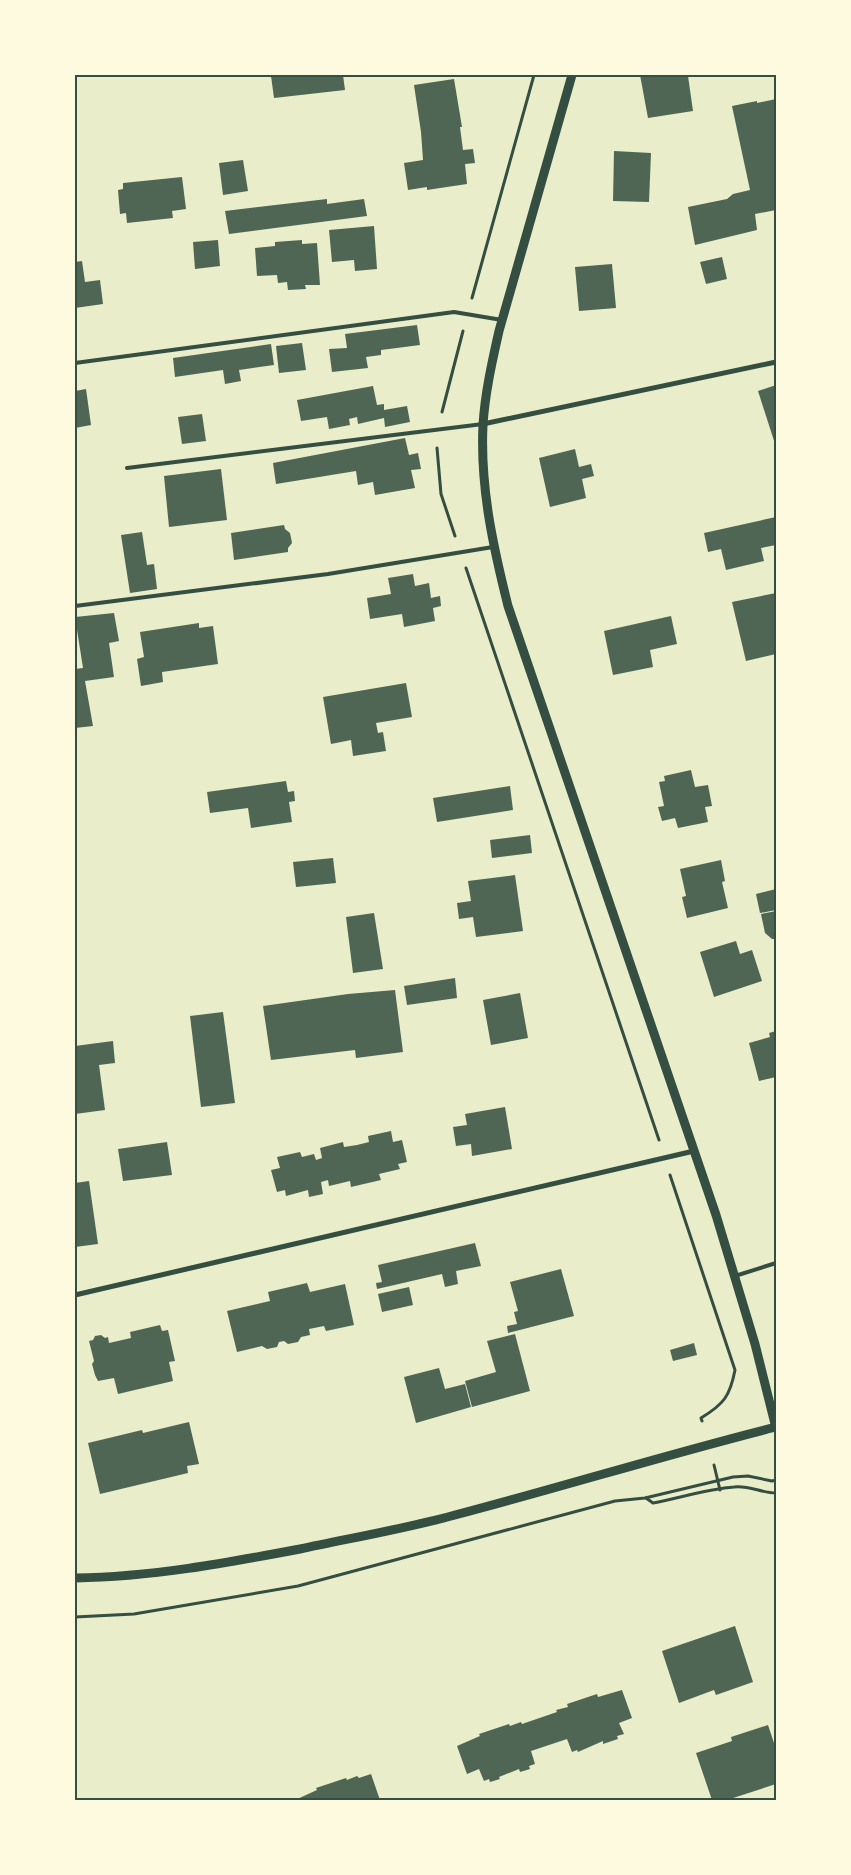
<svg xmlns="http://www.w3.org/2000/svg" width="851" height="1875" viewBox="0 0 851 1875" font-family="'Asap Condensed',sans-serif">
	<rect width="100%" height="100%" fill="#e9edc9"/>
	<!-- building -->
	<g fill="#4f6655">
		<polygon points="279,75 343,75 345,90 274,98 271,76"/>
		<polygon points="640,75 688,76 693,111 648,118"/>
		<polygon points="454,79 462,127 460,127 463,150 473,149 475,163 465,164 467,184 427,190 427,187 408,190 404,163 423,160 421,132 414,85"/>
		<polygon points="776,99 776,210 755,214 757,230 695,245 688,207 727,199 733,194 750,190 732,106 757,101 757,103"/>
		<polygon points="614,151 651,153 649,202 613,201"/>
		<polygon points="243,160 248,191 223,195 219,163"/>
		<polygon points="182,177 186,209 172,211 173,218 127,223 126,213 120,214 118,190 123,189 123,183"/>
		<polygon points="327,199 327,204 364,199 367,216 229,234 225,211"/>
		<polygon points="374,226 377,269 355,271 354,260 332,262 329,230"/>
		<polygon points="218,240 220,266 195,269 193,242"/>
		<polygon points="302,240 302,244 317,243 320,285 305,285 306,289 288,290 287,282 278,283 277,275 257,276 255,248 275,246 275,242"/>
		<polygon points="722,257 727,279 706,284 700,262"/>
		<polygon points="82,261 85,282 100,280 103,304 75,308 75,262"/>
		<polygon points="612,264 616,308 579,311 575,267"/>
		<polygon points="417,325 420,345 381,350 381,355 366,357 368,368 332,372 329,349 347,348 345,334"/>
		<polygon points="302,343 306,370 279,373 276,346"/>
		<polygon points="271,344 274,365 239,370 241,381 225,384 223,370 175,377 173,358"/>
		<polygon points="776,385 776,447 758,391"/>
		<polygon points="373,386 377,405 384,404 384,410 407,406 410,422 385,427 384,418 358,424 357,417 349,419 350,425 329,429 327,417 301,421 297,400"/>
		<polygon points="86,389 91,425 75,428 75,391"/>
		<polygon points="202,414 206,441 182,444 178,417"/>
		<polygon points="405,438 409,455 418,453 421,469 411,470 415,488 375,495 373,482 358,485 356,471 276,484 273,463"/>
		<polygon points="575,449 579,467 591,464 594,476 582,479 586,498 550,507 539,458"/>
		<polygon points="221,469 227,520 169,527 164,476"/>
		<polygon points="776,517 776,545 761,548 764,561 726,570 721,549 708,552 704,533"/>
		<polygon points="284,525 285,529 290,533 292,543 288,548 288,552 234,560 231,533"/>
		<polygon points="142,532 147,565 154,564 157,589 130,593 121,535"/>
		<polygon points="413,574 415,586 429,583 431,598 440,596 441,606 433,608 435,621 404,627 402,614 370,619 367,598 391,594 388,578"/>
		<polygon points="776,593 776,654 746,661 732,602"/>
		<polygon points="114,613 119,641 109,643 114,677 85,681 93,726 75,728 75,669 83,668 75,617"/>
		<polygon points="671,616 677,644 650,650 653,667 613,675 604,631"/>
		<polygon points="199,623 199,628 213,626 218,664 162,672 163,682 141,686 137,659 144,657 140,632"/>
		<polygon points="406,683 412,717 376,723 378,733 383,732 386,751 353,756 351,740 331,744 323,697"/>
		<polygon points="691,770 695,787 708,785 712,806 705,807 708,822 678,828 675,818 662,821 658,807 664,806 659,782 665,781 664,776"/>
		<polygon points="286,781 288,792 294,791 295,801 289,802 292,822 251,828 248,808 210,813 207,792"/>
		<polygon points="510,786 513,810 437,822 433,798"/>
		<polygon points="530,835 532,853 492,858 490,840"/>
		<polygon points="333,858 336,883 296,887 293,862"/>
		<polygon points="721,860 725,881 722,882 728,908 687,918 682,897 686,896 680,869"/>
		<polygon points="515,875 523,931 476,937 473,917 459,919 457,903 471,901 468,881"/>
		<polygon points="776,889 776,910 760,913 756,894"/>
		<polygon points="776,911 776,939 772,939 765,933 761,914"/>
		<polygon points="374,913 383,969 353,973 346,917"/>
		<polygon points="736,941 740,954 752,950 762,981 714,997 700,952"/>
		<polygon points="455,978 457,998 407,1005 404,986"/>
		<polygon points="395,990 403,1052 356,1058 355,1050 271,1060 263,1006 348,994"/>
		<polygon points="520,993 528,1038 491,1045 483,1000"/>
		<polygon points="223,1012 235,1103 201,1107 190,1016"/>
		<polygon points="776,1031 776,1077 759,1081 749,1043 770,1037 769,1033"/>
		<polygon points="113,1041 115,1063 99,1065 105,1110 75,1114 75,1046"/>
		<polygon points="505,1107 512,1149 472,1156 471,1144 456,1146 453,1127 467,1125 465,1114"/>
		<polygon points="391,1131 393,1142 402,1140 407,1162 398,1164 400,1169 379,1174 381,1180 351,1187 350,1181 329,1186 328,1180 321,1182 323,1194 309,1197 308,1190 286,1196 285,1190 277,1192 271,1170 280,1168 277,1157 300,1152 302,1157 314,1154 316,1160 322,1158 320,1148 343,1142 344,1147 357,1145 369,1142 368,1136"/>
		<polygon points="167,1142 172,1175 123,1181 118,1149"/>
		<polygon points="89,1181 98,1244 75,1247 75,1183"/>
		<polygon points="475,1243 481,1266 456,1271 458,1284 445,1287 442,1274 377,1289 376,1283 382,1282 378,1265"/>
		<polygon points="561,1269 574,1316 508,1333 507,1326 517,1324 514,1312 518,1311 510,1282"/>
		<polygon points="307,1283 310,1292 345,1284 354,1325 326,1331 324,1326 309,1329 310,1335 301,1337 298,1342 288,1344 284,1341 279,1342 277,1347 267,1349 262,1346 237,1352 227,1311 270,1301 268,1292"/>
		<polygon points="409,1287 413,1305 382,1312 378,1294"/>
		<polygon points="160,1325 162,1331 168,1330 175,1361 169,1362 173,1381 118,1394 114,1378 98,1381 95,1375 92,1364 94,1361 89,1341 93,1340 95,1336 101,1335 105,1338 108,1337 109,1343 131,1338 130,1332"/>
		<polygon points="515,1334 530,1391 472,1407 465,1381 496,1372 487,1341"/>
		<polygon points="694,1343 697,1355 673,1361 670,1350"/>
		<polygon points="439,1368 445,1389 465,1384 471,1407 416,1423 404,1377"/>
		<polygon points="189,1422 199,1464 187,1466 188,1473 100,1494 88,1443 142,1430 143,1433"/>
		<polygon points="735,1626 753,1682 716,1695 714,1690 679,1703 662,1651"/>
		<polygon points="622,1690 632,1718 619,1723 624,1734 617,1736 618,1739 603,1744 603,1741 578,1752 577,1750 572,1752 567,1739 531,1751 535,1764 529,1766 530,1769 520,1772 519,1769 499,1777 500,1779 490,1782 489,1779 484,1781 479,1769 467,1774 457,1746 480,1736 479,1734 509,1724 510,1726 521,1722 522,1724 557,1712 556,1710 568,1707 567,1704 597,1694 598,1697"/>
		<polygon points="768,1725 776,1749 776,1784 727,1800 712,1800 696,1753 732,1741 731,1737"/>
		<polygon points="371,1774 380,1800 295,1800 317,1790 316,1788 346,1778 347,1780 357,1776 359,1778"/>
	</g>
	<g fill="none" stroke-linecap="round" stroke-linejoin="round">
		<!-- path -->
		<g stroke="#344e41" stroke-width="3">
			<polyline points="472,298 534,75"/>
			<polyline points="442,412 463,331"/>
			<polyline points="437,448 441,494 455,536"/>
			<polyline points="466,568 659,1140"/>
			<path d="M670,1175L735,1370C730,1396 724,1404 701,1418L702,1421"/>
			<polyline points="714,1465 720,1490"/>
			<path d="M646,1498L653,1503C680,1498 707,1489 734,1487C749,1485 761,1493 776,1493"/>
			<polyline points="75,1617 134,1614 298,1586 615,1501 645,1498 733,1477 748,1476 772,1481 776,1480"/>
		</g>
		<!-- service -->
		<g stroke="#344e41" stroke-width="4">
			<polyline points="75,363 454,312 502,320"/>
			<polyline points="127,468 483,424"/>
			<polyline points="75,606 328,574 493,547"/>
			<polyline points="735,1276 776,1263"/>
		</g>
		<!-- minor -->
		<g stroke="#344e41" stroke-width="5">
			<polyline points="483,424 776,362"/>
			<polyline points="75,1295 694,1151"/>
		</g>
		<!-- tertiary -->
		<g stroke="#344e41" stroke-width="9">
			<path d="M572,75L499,331C492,362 485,393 483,425C480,487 493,546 508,606L716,1215L755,1344L776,1428"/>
			<path d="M75,1578C151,1577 226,1563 300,1549C351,1538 404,1529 455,1515C562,1487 668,1454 776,1427"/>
		</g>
	</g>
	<!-- border -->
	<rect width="851" height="1875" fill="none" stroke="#fefae0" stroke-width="152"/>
	<rect x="76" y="76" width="699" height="1723" fill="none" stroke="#344e41" stroke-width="2"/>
</svg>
